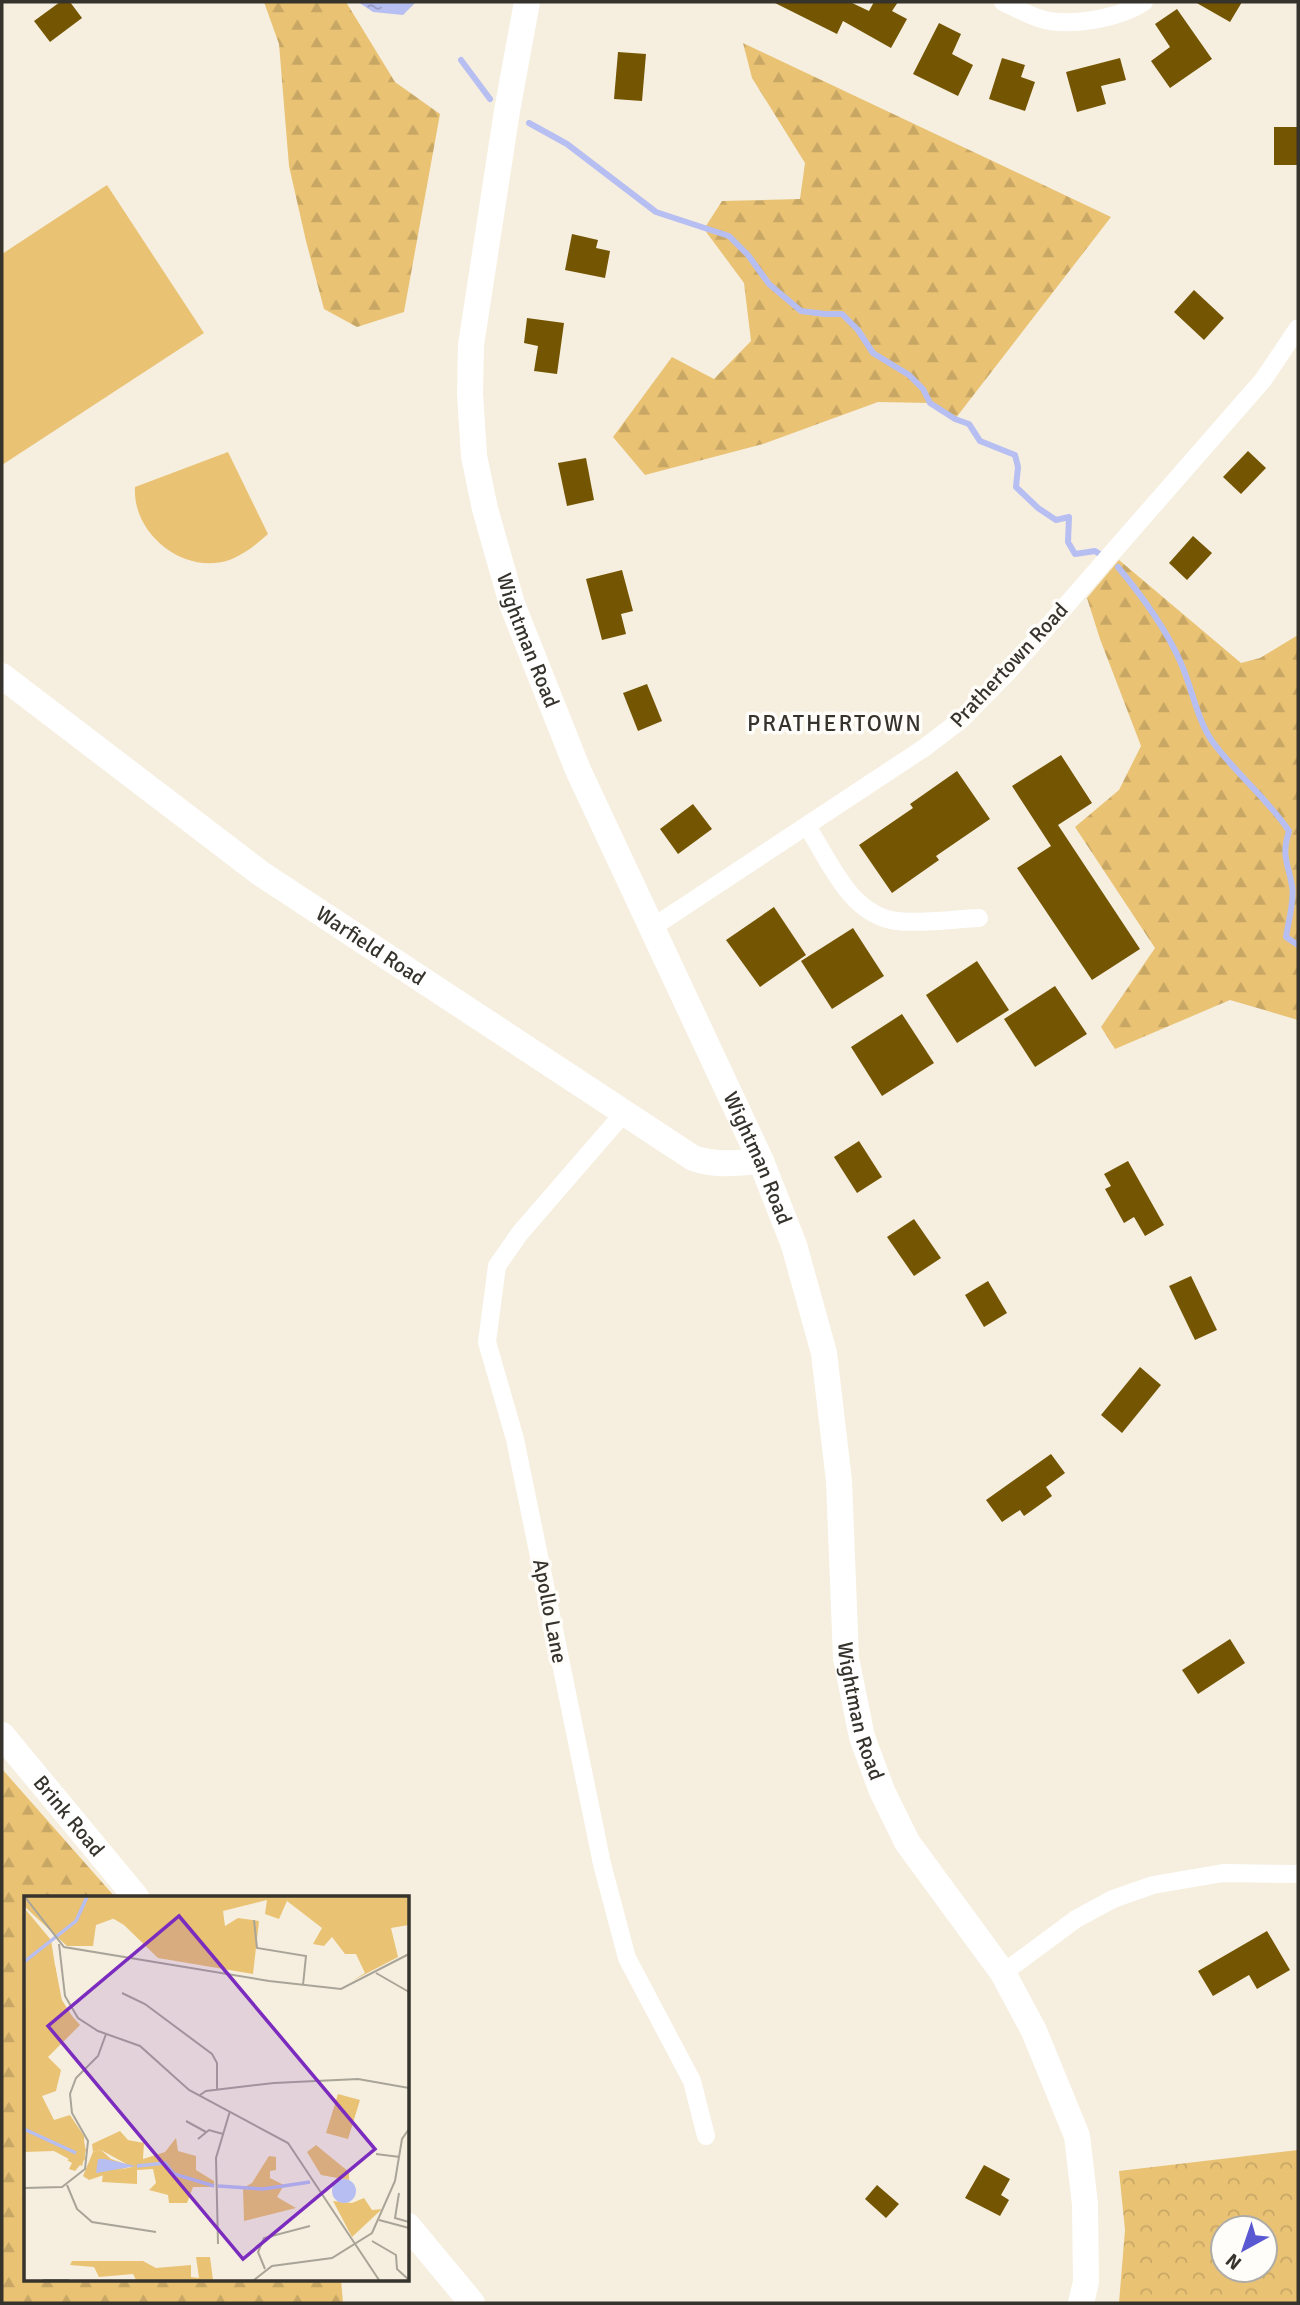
<svg xmlns="http://www.w3.org/2000/svg" width="1300" height="2305" viewBox="0 0 1300 2305" font-family="Signika,sans-serif">
	<defs>
		<pattern id="forest-firs" width="22" height="20" patternUnits="userSpaceOnUse" patternTransform="scale(1.75)"><rect width="22" height="20" fill="#e9c274"/><path d="M5 1l3.5 6h-7zM16 11l3.5 6h-7z" fill="#c8a765"/></pattern>
		<pattern id="park-crowns" width="20" height="18" patternUnits="userSpaceOnUse" patternTransform="scale(1.75)"><rect width="20" height="18" fill="#e9c274"/><path d="M2 6a3 3 0 1 1 6 0M12 15a3 3 0 1 1 6 0" fill="none" stroke="#c8a765"/></pattern>
		<pattern id="water-ripples" width="26" height="14" patternUnits="userSpaceOnUse" patternTransform="scale(1.75)"><rect width="26" height="14" fill="#b7bef1"/><path d="M2 4q2-2 4 0t4 0M15 11q2-2 4 0t4 0" fill="none" stroke="#969bc4"/></pattern>
	</defs>
	<rect width="100%" height="100%" fill="#f6efdf"/>
	<!-- forest -->
	<g fill="url(#forest-firs)">
		<polygon points="264,2 346,2 395,82 440,114 404,312 357,327 324,309 306,241 289,166 279,44"/>
		<polygon points="743,43 1111,217 955,419 930,403 878,402 763,444 645,475 613,437 672,357 714,379 751,341 744,283 704,229 722,201 800,199 805,163 752,78"/>
		<polygon points="1119,560 1241,663 1260,658 1298,635 1298,1020 1230,1000 1115,1049 1101,1027 1155,948 1075,827 1119,790 1141,746 1100,639 1087,598"/>
		<polygon points="2,1769 115,1897 26,1897 26,2279 341,2279 343,2303 2,2303"/>
	</g>
	<!-- park -->
	<path fill="url(#park-crowns)" fill-rule="evenodd" d="M1298,2150V2303H1119L1125,2230L1119,2171ZM1223,2228H1265V2270H1223Z"/>
	<!-- pitch -->
	<g fill="#e9c274">
		<polygon points="107,185 204,333 2,465 2,254"/>
		<path d="M228,452L268,534C257,544 246,553 232,559C186,577 132,535 135,487Z"/>
	</g>
	<!-- water -->
	<polygon fill="url(#water-ripples)" points="358,2 416,2 403,15 373,12"/>
	<g fill="none" stroke-linecap="round" stroke-linejoin="round">
		<!-- stream -->
		<g stroke="#b7bef1" stroke-width="6">
			<polyline points="461,60 490,99"/>
			<polyline points="529,123 567,144 656,212 729,236 748,255 769,284 801,311 825,314 842,314 858,330 873,353 909,375 923,389 930,403 955,419 969,424 980,441 1015,455 1018,467 1016,487 1038,508 1056,520 1069,517 1068,542 1075,554 1095,551 1101,555"/>
			<path d="M1118,567C1142,596 1165,627 1180,661C1192,687 1196,717 1212,741C1235,773 1267,798 1289,831C1281,857 1288,862 1292,886C1295,899 1288,923 1286,937L1298,945"/>
		</g>
	</g>
	<!-- building -->
	<g fill="#745502">
		<polygon points="60,2 70,2 82,18 50,42 34,21"/>
		<polygon points="773,2 850,2 869,11 874,2 898,2 892,11 907,19 891,48 843,21 837,34"/>
		<polygon points="1195,2 1242,2 1230,22"/>
		<polygon points="1177,9 1212,59 1170,88 1151,61 1170,47 1155,24"/>
		<polygon points="939,23 961,34 952,54 973,65 958,96 913,74"/>
		<polygon points="618,52 646,54 642,101 614,99"/>
		<polygon points="1002,58 1025,65 1021,77 1035,82 1025,111 989,99"/>
		<polygon points="1120,58 1126,80 1101,86 1106,104 1077,112 1066,72"/>
		<rect x="1274" y="127" width="24" height="38"/>
		<polygon points="572,234 598,240 596,248 610,251 605,278 565,270"/>
		<polygon points="1194,290 1224,318 1204,340 1174,312"/>
		<polygon points="527,318 564,323 557,374 534,371 538,346 524,343"/>
		<polygon points="1248,451 1266,468 1241,494 1223,477"/>
		<polygon points="586,458 594,500 567,506 558,463"/>
		<polygon points="1193,536 1212,553 1187,580 1169,563"/>
		<polygon points="622,570 633,611 621,614 626,634 602,640 586,579"/>
		<polygon points="647,684 662,721 638,731 623,693"/>
		<polygon points="1061,755 1092,803 1058,825 1140,949 1092,980 1017,868 1051,846 1012,786"/>
		<polygon points="957,771 990,819 936,856 939,860 892,893 859,845 913,808 910,804"/>
		<polygon points="693,804 712,829 678,854 660,829"/>
		<polygon points="774,907 806,955 760,987 726,940"/>
		<polygon points="853,928 884,976 832,1009 801,961"/>
		<polygon points="977,961 1009,1010 957,1043 926,995"/>
		<polygon points="1055,986 1087,1034 1035,1067 1004,1019"/>
		<polygon points="902,1014 934,1063 882,1096 851,1047"/>
		<polygon points="859,1141 882,1177 857,1193 834,1157"/>
		<polygon points="1128,1161 1164,1225 1145,1236 1134,1217 1124,1223 1105,1189 1111,1186 1104,1174"/>
		<polygon points="914,1219 941,1258 914,1276 887,1237"/>
		<polygon points="1191,1276 1217,1330 1195,1340 1169,1286"/>
		<polygon points="988,1281 1007,1313 984,1327 965,1295"/>
		<polygon points="1140,1367 1161,1385 1122,1433 1101,1415"/>
		<polygon points="1051,1454 1065,1473 1046,1487 1052,1496 1024,1516 1020,1510 1002,1522 986,1500"/>
		<polygon points="1230,1639 1245,1663 1198,1694 1182,1670"/>
		<polygon points="1267,1931 1290,1970 1257,1989 1249,1975 1213,1996 1198,1971"/>
		<polygon points="984,2165 1010,2179 1001,2195 1009,2200 1000,2216 965,2198"/>
		<polygon points="877,2185 899,2204 886,2218 865,2199"/>
	</g>
	<g fill="none" stroke-linecap="round" stroke-linejoin="round">
		<!-- street -->
		<g stroke="#fff" stroke-width="18">
			<path d="M1003,2C1014,7 1026,14 1038,18C1067,28 1118,19 1144,2"/>
			<path d="M807,826C830,862 850,915 897,921C919,924 955,919 979,918"/>
			<polyline points="653,927 924,748 962,719 1007,673 1263,380 1298,328"/>
			<polyline points="623,1114 520,1233 497,1266 487,1342 515,1439 602,1864 627,1958 692,2081 706,2136"/>
			<polyline points="1003,1973 1076,1919 1113,1899 1153,1885 1223,1873 1298,1874"/>
		</g>
		<!-- secondary -->
		<g stroke="#fff" stroke-width="26">
			<path id="s1" d="M527,2L507,111L471,345L470,393L474,456L485,509L512,604L578,770L761,1161L794,1245L824,1353L839,1481L846,1658L862,1737L882,1791L907,1842L1003,1973L1034,2031L1077,2136L1085,2204L1086,2282L1081,2303"/>
			<path id="s2" d="M2,676L260,873L693,1158C716,1166 737,1163 761,1161"/>
			<path id="s3" d="M2,1735L136,1897"/>
			<polyline points="408,2226 472,2303"/>
		</g>
	</g>
	<g text-anchor="middle" stroke-width="7" stroke-linejoin="round" paint-order="stroke">
		<!-- street labels -->
		<g font-size="21" fill="#36332d" stroke="#fefdf9">
			<text dy="7" stroke="none"><textPath href="#s1" startOffset="651">Wightman Road</textPath></text>
			<text transform="translate(1009 665) rotate(-47)" y="7">Prathertown Road</text>
			<text dy="7" stroke="none"><textPath href="#s2" startOffset="457">Warfield Road</textPath></text>
			<text dy="7" stroke="none"><textPath href="#s1" startOffset="1218">Wightman Road</textPath></text>
			<text transform="translate(550 1611) rotate(79)" y="7">Apollo Lane</text>
			<text dy="7" stroke="none"><textPath href="#s1" startOffset="1785">Wightman Road</textPath></text>
			<text dy="7" stroke="none"><textPath href="#s3" startOffset="105">Brink Road</textPath></text>
		</g>
		<!-- neighbourhood labels -->
		<g font-size="23" letter-spacing="2" fill="#36332d" stroke="#fefdf9">
			<text x="835" y="731">PRATHERTOWN</text>
		</g>
	</g>
	<!-- overview -->
	<g transform="translate(24 1896)">
		<rect width="385" height="385" fill="#f6efdf"/>
		<path d="M77,254L87,263L107,270L65,284L59,280L69,256Z" fill="#e9c274"/>
		<path d="M53,1H385V29L367,32L374,61L328,85L341,77L332,58H321L308,41L300,50L289,48L298,32L263,5L255,23L241,18L243,4L199,15L201,30L214,22L235,25L229,78L134,62L100,29ZM31,69L39,110L56,129L24,161L37,174L32,195L18,200L30,224L46,219L60,240L61,263L51,275L45,273L48,267L43,264L48,262L13,232L5,122ZM96,235L104,244L120,247L119,263L141,256L152,242L154,255L172,260V274L190,285V291H169L163,307H145L144,299L125,294L132,287L129,273L113,274V288L78,286L79,277L108,271L77,254L69,256L68,248ZM292,249L325,276V284L297,279L283,256ZM245,260L252,261V274L246,275V282L260,289L253,301L272,312L220,325L219,292L228,287ZM340,302L348,314L358,313L328,341L309,305L328,307ZM172,361H186L189,384H112L109,378L75,381L70,371L46,369L48,365H119L132,372L167,369V381L175,382Z" fill="#e9c274"/>
		<path d="M0,1H232L178,20L91,22L72,29L69,50H43L0,10ZM2,14L27,44L36,101L53,128L18,165L12,194L27,229L46,221L58,239L62,254L58,270L30,255L0,256Z" fill="#e9c274"/>
		<path d="M314,198L336,204L324,243L302,237Z" fill="#e9c274"/>
		<path d="M74,263H81L112,270L72,277ZM308 295a12 12 0 1 1 24 0a12 12 0 1 1-24 0Z" fill="#b7bef1"/>
		<path fill="none" stroke="#b7bef1" stroke-width="3.5" d="M0,66L52,25L63,1M0,233L52,257M113,270L141,267L150,278L190,290M194,290L239,293L286,286"/>
		<path fill="none" stroke="#a9a498" stroke-width="2" d="M1,1L40,51L245,85L317,93L385,58M230,24L233,52L282,60L279,89M35,48L41,100L54,122L74,135L116,150L165,194L264,247L355,384M352,77L385,96M98,97L121,108L188,158L193,167V193M176,199L182,195L250,187L334,183L385,192M162,225L182,236M174,243L185,234L199,238M352,258L376,261M43,289L53,313L68,326L132,336M0,292L38,291L61,273L64,245L48,217L46,198L52,182L74,160L82,138M375,297L371,322L385,326M355,324L385,332M348,345L372,359L373,373L385,384M194,348L192,262L206,215M241,373L234,356L240,342L286,330M19,384H45M230,384L248,370L308,362L348,337L371,285L378,243L385,233"/>
		<path fill="#7b2cbf" fill-opacity="0.15" stroke="#7b2cbf" stroke-width="3.5" d="M155,20L351,253L219,363L24,130Z"/>
		<rect width="385" height="385" fill="none" stroke="#36332d" stroke-width="3.5"/>
	</g>
	<!-- border -->
	<rect width="1300" height="2305" fill="none" stroke="#36332d" stroke-width="7"/>
	<!-- north arrow -->
	<g transform="translate(1244 2249) rotate(220)"><circle r="33" fill="#fefdf9" stroke="#aeaca7" stroke-width="2"/>
	<path d="M0-5L12 26L0 18L-12 26Z" fill="#5a59d1"/>
	<text y="-10" font-size="19" font-weight="bold" text-anchor="middle" fill="#36332d">N</text>
	</g>
</svg>
